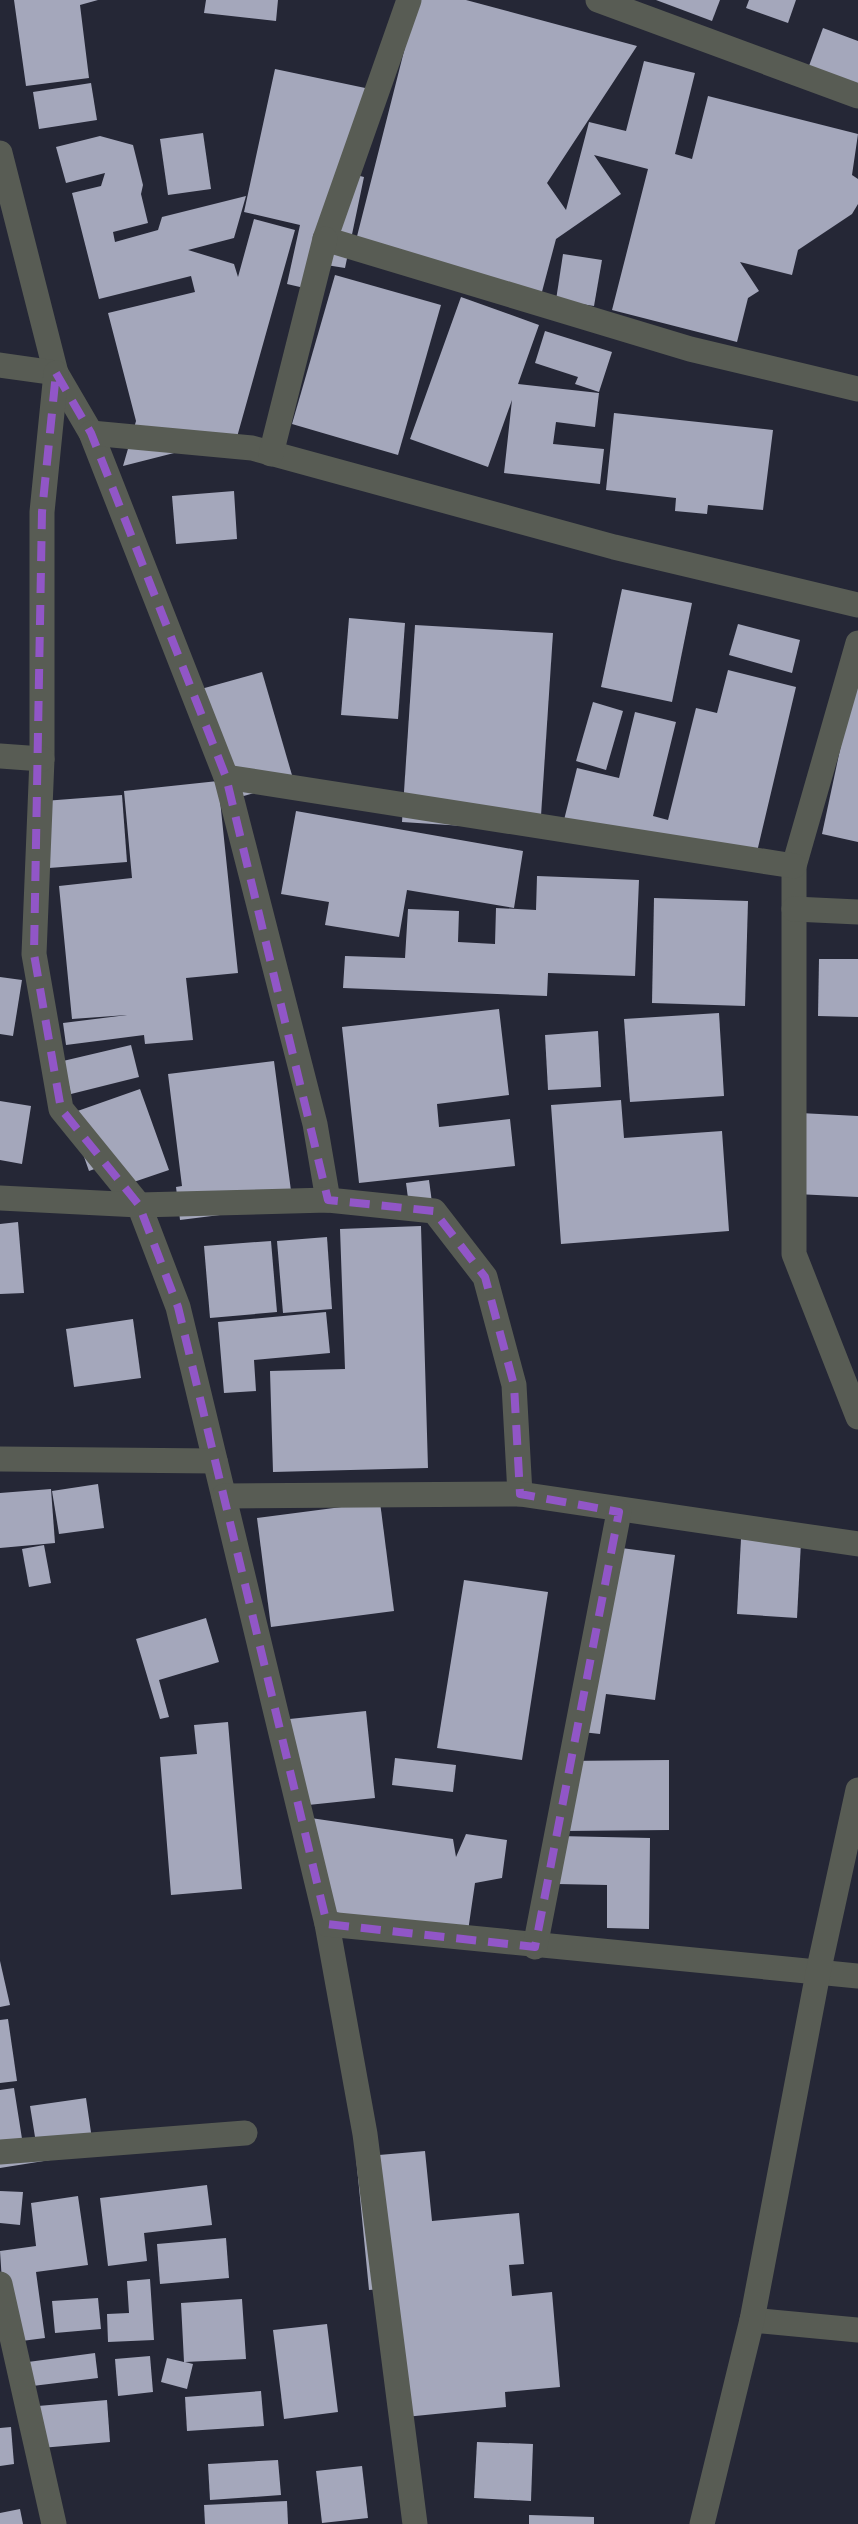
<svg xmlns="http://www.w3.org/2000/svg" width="858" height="2524" viewBox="0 0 858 2524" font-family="Inter,sans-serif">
	<rect width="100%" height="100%" fill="#252736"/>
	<!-- building -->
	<g fill="#a4a7bb">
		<polygon points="14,0 98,0 80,5 89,78 26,86"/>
		<polygon points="206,0 278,0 276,21 204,13"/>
		<polygon points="417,0 466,0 637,46 547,183 566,210 589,122 626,131 644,61 695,73 675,154 692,159 708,96 858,134 852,175 858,179 858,204 852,214 798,250 792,275 740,262 759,291 748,298 737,342 612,310 648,169 594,155 621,194 556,239 539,303 352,256"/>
		<polygon points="656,0 720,0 712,21"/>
		<polygon points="749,0 796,0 788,23 746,8"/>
		<polygon points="823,28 858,41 858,93 806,74"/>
		<polygon points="275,69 370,89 352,174 364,177 345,268 320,264 313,290 287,284 300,225 244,212"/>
		<polygon points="91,83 97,120 39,129 33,92"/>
		<polygon points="203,133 211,189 168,195 160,139"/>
		<polygon points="100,136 133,145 143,185 141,194 148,223 113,232 115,242 158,230 162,217 246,196 234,238 188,250 234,264 238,277 254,219 295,230 237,437 123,466 136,421 108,313 195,292 191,276 99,299 72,193 101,186 105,173 66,183 56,147"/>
		<polygon points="563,254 602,260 594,306 556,300"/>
		<polygon points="335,275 441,305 398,455 292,424"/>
		<polygon points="461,297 539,325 518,384 599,393 595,427 556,422 553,444 604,449 600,484 504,473 512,400 488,467 410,439"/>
		<polygon points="545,331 612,352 599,392 575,384 578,377 535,363"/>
		<polygon points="614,413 773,430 763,510 708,505 707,514 675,511 676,498 606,490"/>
		<polygon points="234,491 237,539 176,544 172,496"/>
		<polygon points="622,589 692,603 672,702 601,687"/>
		<polygon points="349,618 405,623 398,719 341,715"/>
		<polygon points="738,624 800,640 792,673 729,655"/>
		<polygon points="415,625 553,633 540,831 402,822"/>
		<polygon points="728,670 796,687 756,856 564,820 577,768 619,778 635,712 676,722 653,816 668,820 696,708 717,713"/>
		<polygon points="262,672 294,782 233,799 201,689"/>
		<polygon points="856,675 858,675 858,842 822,834"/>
		<polygon points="593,702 623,711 606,770 576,761"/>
		<polygon points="218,781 238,973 186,978 193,1040 145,1044 144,1035 66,1045 63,1023 127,1015 72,1019 59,886 132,878 124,791"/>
		<polygon points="122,795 127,862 49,868 44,801"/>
		<polygon points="296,811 523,851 514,908 407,890 399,937 325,925 329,902 281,894"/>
		<polygon points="537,876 639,880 635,976 548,973 547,996 343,988 345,956 405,958 408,909 459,911 458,942 495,944 496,908 536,910"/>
		<polygon points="654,898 748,901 745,1006 652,1003"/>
		<polygon points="819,959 858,959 858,1017 818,1016"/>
		<polygon points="0,977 22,980 13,1036 0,1034"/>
		<polygon points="499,1009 509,1095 437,1104 439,1127 510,1119 515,1166 359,1183 342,1027"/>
		<polygon points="719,1013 724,1096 630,1102 624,1019"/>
		<polygon points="598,1031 601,1087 548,1090 545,1035"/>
		<polygon points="131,1045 139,1077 71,1094 63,1061"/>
		<polygon points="274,1061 293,1206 180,1220 176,1187 182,1186 168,1074"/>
		<polygon points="140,1089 169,1170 119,1187 111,1163 89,1171 69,1114"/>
		<polygon points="621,1100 624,1138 722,1131 729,1231 561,1244 551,1105"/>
		<polygon points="0,1101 31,1106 22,1164 0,1160"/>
		<polygon points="800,1113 858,1116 858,1197 796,1194"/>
		<polygon points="429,1180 433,1210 410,1213 406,1183"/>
		<polygon points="18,1222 24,1293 0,1294 0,1224"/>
		<polygon points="421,1226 428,1468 273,1472 270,1371 345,1369 340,1229"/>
		<polygon points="327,1237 332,1309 283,1313 277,1241"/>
		<polygon points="271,1241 277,1312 210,1318 204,1246"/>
		<polygon points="326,1312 330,1353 254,1360 256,1391 224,1393 218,1322"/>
		<polygon points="133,1319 141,1378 74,1387 66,1329"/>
		<polygon points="98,1484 104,1528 59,1534 52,1491"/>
		<polygon points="51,1489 55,1543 0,1548 0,1493"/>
		<polygon points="380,1502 394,1611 271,1627 257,1518"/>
		<polygon points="741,1539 801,1542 797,1618 737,1614"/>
		<polygon points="44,1545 51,1583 29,1587 22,1549"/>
		<polygon points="606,1546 675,1555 655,1700 606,1694 600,1734 582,1732"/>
		<polygon points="464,1580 548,1592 522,1760 437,1748"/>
		<polygon points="206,1618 219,1662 159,1680 169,1717 160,1719 136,1639"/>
		<polygon points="366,1711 375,1798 289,1807 280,1720"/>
		<polygon points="228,1722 242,1889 171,1895 160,1757 197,1754 194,1725"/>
		<polygon points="395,1758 456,1765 453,1792 392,1785"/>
		<polygon points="669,1760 669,1830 563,1831 562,1761"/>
		<polygon points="304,1817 453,1839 456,1857 466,1834 507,1840 502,1878 475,1883 467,1938 319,1909"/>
		<polygon points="558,1836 650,1838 649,1929 607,1928 607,1885 557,1884"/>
		<polygon points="0,1961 10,2005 0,2007"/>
		<polygon points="8,2019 17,2081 0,2083 0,2020"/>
		<polygon points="14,2088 23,2145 36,2143 30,2106 86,2098 94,2153 0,2168 0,2090"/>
		<polygon points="425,2151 432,2221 519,2213 524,2264 509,2265 512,2296 552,2292 560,2387 505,2392 506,2407 395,2418 382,2289 369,2290 356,2157"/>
		<polygon points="207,2185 212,2225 144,2233 147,2261 108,2266 100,2198"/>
		<polygon points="0,2191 23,2192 20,2225 0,2223"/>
		<polygon points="78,2196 88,2265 36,2272 45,2338 6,2343 0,2251 36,2246 31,2203"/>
		<polygon points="226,2238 229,2278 160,2284 157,2244"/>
		<polygon points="150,2279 154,2340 108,2342 107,2314 129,2313 127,2281"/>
		<polygon points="98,2298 101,2329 55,2333 52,2301"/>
		<polygon points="242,2299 246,2359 185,2362 193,2364 187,2389 161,2382 167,2358 184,2362 181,2303"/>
		<polygon points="327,2324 338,2412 284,2419 273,2330"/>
		<polygon points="95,2353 98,2378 16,2388 13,2364"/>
		<polygon points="150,2356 153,2392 118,2396 115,2359"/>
		<polygon points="261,2391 264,2426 187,2431 185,2397"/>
		<polygon points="107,2400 110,2442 41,2448 38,2406"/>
		<polygon points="11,2427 14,2464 0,2466 0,2428"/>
		<polygon points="477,2442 533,2444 531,2501 474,2498"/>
		<polygon points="278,2460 281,2495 210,2500 208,2464"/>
		<polygon points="362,2466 368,2518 322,2523 316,2471"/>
		<polygon points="287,2501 288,2524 205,2524 204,2505"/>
		<polygon points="20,2509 23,2524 0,2524 0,2513"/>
		<polygon points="529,2515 594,2517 594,2524 529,2524"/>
	</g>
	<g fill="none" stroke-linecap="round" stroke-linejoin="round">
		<!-- minor -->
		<g stroke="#585c54" stroke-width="25">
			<polyline points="409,0 325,239 690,349 858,389"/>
			<polyline points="598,0 858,96"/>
			<polyline points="0,153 56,373 91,433 226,777 315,1124 328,1200"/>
			<polyline points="0,365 56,373"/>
			<polyline points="56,373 42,512 42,759 34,954 61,1109 139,1205 178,1307 327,1924 365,2134 415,2524"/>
			<polyline points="91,433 252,448 614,547 858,605"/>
			<polyline points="271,454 325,239"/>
			<polyline points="858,643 794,866 794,1254 858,1417"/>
			<polyline points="0,756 42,759"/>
			<polyline points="226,777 794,866"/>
			<polyline points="794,909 858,912"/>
			<polyline points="0,1198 139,1205 328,1200 434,1211 485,1277 514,1385 520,1494"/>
			<polyline points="0,1459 215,1461"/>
			<polyline points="224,1496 520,1494 858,1544"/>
			<polyline points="327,1924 858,1976"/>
			<polyline points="535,1947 619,1512"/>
			<polyline points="0,2152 245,2133"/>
			<polyline points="0,2284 54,2524"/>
			<polyline points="752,2320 858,2330"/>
			<polyline points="702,2524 752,2320 818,1973 858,1790"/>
		</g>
	</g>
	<!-- marked area -->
	<path fill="none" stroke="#9156c7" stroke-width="8" stroke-dasharray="20 12" stroke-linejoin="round" d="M56,373L91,433L226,777L328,1200L434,1211L485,1277L514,1385L520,1494L619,1512L535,1947L327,1924L178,1307L139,1205L61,1109L34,954L42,512Z"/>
</svg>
